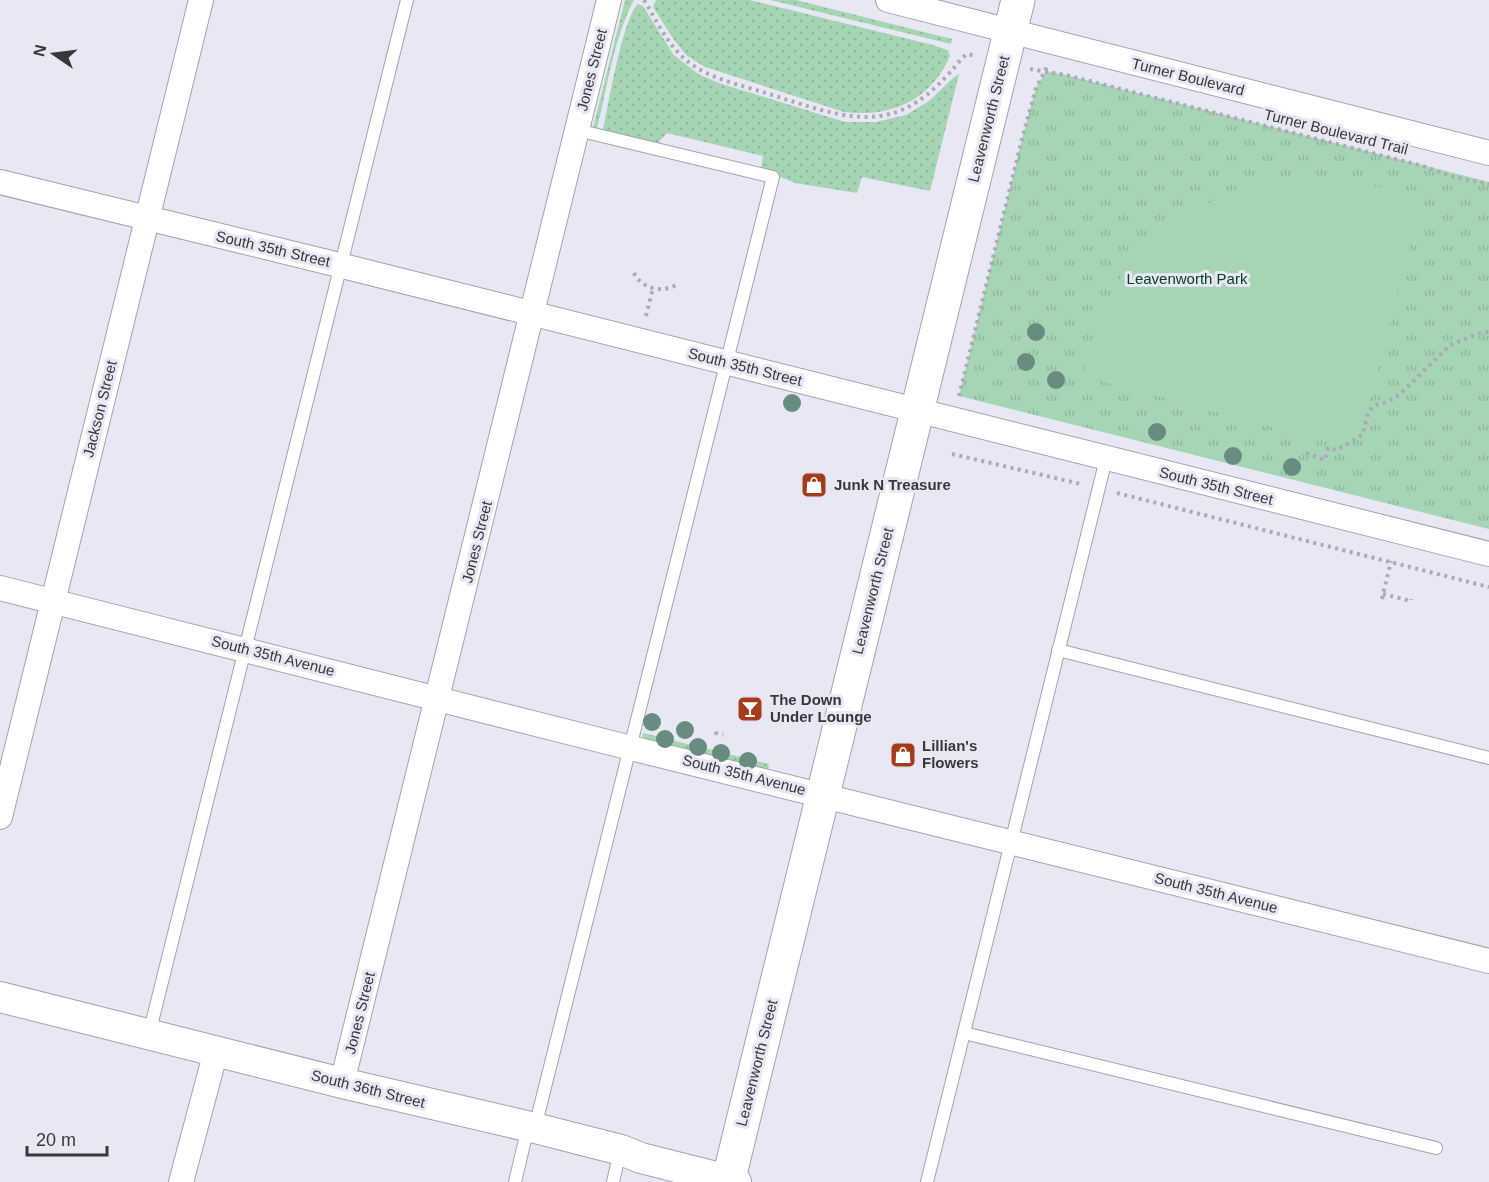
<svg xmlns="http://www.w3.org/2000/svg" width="1489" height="1182" viewBox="0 0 1489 1182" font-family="Arial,sans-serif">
	<defs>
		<pattern id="grass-dots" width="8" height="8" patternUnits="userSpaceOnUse" patternTransform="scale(1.5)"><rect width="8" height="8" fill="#a5d5b4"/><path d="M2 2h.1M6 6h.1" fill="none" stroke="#8fb79c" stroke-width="1.8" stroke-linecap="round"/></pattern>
		<pattern id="park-tufts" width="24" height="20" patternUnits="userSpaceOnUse" patternTransform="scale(1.5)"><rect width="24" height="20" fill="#a5d5b4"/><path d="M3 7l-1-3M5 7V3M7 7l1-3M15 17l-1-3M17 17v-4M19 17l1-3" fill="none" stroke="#8fb79c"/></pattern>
	</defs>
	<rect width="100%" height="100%" fill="#e8e7f4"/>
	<!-- grass -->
	<g fill="url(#grass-dots)">
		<path d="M625,0H634C614,37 607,88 597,129L593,128Z"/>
		<path d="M656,0H750L933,45L948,50L950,56C931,100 891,118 844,112L705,67L687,56L674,40L653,7Z"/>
		<polygon points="770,0 796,0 952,39 951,44"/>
		<path d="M638,4L643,6L673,54L698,74L719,83L845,122H876L906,115L929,101L952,79L959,74L930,191L862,177L857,193L795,183L761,169L763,156L667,133L657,144L603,130C608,106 623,17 638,4Z"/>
		<polygon points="643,733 769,764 768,770 642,739"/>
	</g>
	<!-- park -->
	<polygon fill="url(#park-tufts)" points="1046,71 1066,75 1489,182 1489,529 959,396 1023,135 1036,88"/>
	<!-- garden -->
	<path fill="#a5d5b4" d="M1302,180L1366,185L1422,196L1362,433L1339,445L1082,376C1090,349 1096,322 1109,297C1134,249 1187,208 1238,191C1259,185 1280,182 1302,180Z"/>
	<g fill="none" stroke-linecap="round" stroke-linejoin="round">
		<!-- service casing -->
		<g stroke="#a2a2ad" stroke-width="14">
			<g id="service">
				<polyline points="1058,650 1489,758"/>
				<polyline points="964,1033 1436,1148"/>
				<polyline points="149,1034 407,0"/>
				<polyline points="535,1127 773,177 577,130"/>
				<polyline points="515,1182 528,1127"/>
				<polyline points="613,1182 620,1151"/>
				<polyline points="927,1182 1106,459"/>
			</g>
		</g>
		<!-- minor casing -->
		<g stroke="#a2a2ad" stroke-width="26">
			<g id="minor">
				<polyline points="888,0 1489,153"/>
				<polyline points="0,182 339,265 1489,554"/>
				<polyline points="0,588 631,748 1489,961"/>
				<polyline points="0,817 201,0"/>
				<polyline points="342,1083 609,0"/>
				<polyline points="181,1182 216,1051"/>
			</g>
		</g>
		<!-- tertiary casing -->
		<g stroke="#a2a2ad" stroke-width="32">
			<polyline id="tertiary" points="0,997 342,1083 535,1128 621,1150 641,1158 736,1182"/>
		</g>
		<!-- primary casing -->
		<g stroke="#a2a2ad" stroke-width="35">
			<polyline id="primary" points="728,1182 1018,0"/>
		</g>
		<!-- path -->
		<g stroke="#abaab4" stroke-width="4" stroke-dasharray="3 4.5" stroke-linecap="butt">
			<path d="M644,0C657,21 667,44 686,60C707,78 740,85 766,93C854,121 898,140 962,58L967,54L976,56"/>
			<polyline points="1030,69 1066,75 1423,166 1454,177 1489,184"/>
			<path d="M634,273C642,289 663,294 678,284"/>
			<polyline points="646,316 653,288"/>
			<polyline points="959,396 1023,135 1036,88 1048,65"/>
			<polyline points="1306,453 1325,460 1328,448 1337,450 1362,435 1369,411 1375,405 1388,402 1400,394 1450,345 1483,332 1489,332"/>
			<polyline points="952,454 1081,484"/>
			<polyline points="1117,493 1489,587"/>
			<polyline points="1383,594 1411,601 1411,599"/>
			<polyline points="1382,599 1391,561"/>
			<polyline points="716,732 716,733 723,735"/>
		</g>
		<!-- service -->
		<use href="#service" stroke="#fff" stroke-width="12"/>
		<!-- minor -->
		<use href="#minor" stroke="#fff" stroke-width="24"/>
		<!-- tertiary -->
		<use href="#tertiary" stroke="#fff" stroke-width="30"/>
		<!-- primary -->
		<use href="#primary" stroke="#fff" stroke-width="33"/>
	</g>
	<!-- trees -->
	<g fill="#688c80">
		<circle cx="1036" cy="332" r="9"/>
		<circle cx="1026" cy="362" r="9"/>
		<circle cx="1056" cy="380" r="9"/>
		<circle cx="792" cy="403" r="9"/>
		<circle cx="1157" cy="432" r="9"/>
		<circle cx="1233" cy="456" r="9"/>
		<circle cx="1292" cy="467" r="9"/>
		<circle cx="652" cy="722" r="9"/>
		<circle cx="685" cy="730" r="9"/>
		<circle cx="665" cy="739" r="9"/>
		<circle cx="698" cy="747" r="9"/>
		<circle cx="721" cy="753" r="9"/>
		<circle cx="748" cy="761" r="9"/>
	</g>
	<!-- icons -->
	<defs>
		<g id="shop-square" transform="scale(1.35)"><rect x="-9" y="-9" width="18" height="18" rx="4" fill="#a43c1b" stroke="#e8e7f4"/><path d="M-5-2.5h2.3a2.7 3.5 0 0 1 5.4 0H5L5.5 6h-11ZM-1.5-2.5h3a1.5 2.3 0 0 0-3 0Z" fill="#fff"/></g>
		<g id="bar-square" transform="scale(1.35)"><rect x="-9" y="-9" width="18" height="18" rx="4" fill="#a43c1b" stroke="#e8e7f4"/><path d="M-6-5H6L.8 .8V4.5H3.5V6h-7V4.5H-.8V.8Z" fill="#fff"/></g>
	</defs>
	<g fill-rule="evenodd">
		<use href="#shop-square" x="814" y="485"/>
		<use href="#bar-square" x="750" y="709"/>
		<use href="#shop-square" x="903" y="755"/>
	</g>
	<g text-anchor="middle" stroke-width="6" stroke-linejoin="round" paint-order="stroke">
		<!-- street labels -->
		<g font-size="15" fill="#38373c" stroke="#e8e7f4">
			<text transform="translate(592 70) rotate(-76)" y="5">Jones Street</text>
			<text transform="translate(1188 77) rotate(14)" y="5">Turner Boulevard</text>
			<text transform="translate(989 119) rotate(-76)" y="5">Leavenworth Street</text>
			<text transform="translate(1336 132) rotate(14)" y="5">Turner Boulevard Trail</text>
			<text transform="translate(273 249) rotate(13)" y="5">South 35th Street</text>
			<text transform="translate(745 367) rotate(14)" y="5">South 35th Street</text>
			<text transform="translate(100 409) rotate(-76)" y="5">Jackson Street</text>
			<text transform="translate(1216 486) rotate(14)" y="5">South 35th Street</text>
			<text transform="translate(477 542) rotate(-76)" y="5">Jones Street</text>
			<text transform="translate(873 591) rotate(-76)" y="5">Leavenworth Street</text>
			<text transform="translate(273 656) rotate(14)" y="5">South 35th Avenue</text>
			<text transform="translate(744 775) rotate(14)" y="5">South 35th Avenue</text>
			<text transform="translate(1216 893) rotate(14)" y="5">South 35th Avenue</text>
			<text transform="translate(360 1013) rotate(-76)" y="5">Jones Street</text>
			<text transform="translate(757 1063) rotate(-76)" y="5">Leavenworth Street</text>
			<text transform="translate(368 1089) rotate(14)" y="5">South 36th Street</text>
		</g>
		<!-- park labels -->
		<g font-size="15" fill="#004121" stroke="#e8e7f4">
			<text x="1187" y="284">Leavenworth Park</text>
		</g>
		<!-- poi labels -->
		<g font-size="15" font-weight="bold" fill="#38373c" stroke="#e8e7f4" text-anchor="start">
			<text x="834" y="490">Junk N Treasure</text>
			<text x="770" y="705">The Down<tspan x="770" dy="17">Under Lounge</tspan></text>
			<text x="922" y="751">Lillian's<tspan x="922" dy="17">Flowers</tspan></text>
		</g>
	</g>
	<!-- north arrow -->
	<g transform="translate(54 54) rotate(284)" stroke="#e8e7f4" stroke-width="4.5" paint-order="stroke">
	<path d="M0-4.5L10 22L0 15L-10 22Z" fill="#38373c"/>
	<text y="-9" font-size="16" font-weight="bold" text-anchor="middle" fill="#38373c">N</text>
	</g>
	<!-- scale -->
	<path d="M27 1146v9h80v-9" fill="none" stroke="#38373c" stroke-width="3"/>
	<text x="36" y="1146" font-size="18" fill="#38373c" stroke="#e8e7f4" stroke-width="4.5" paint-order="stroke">20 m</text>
</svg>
